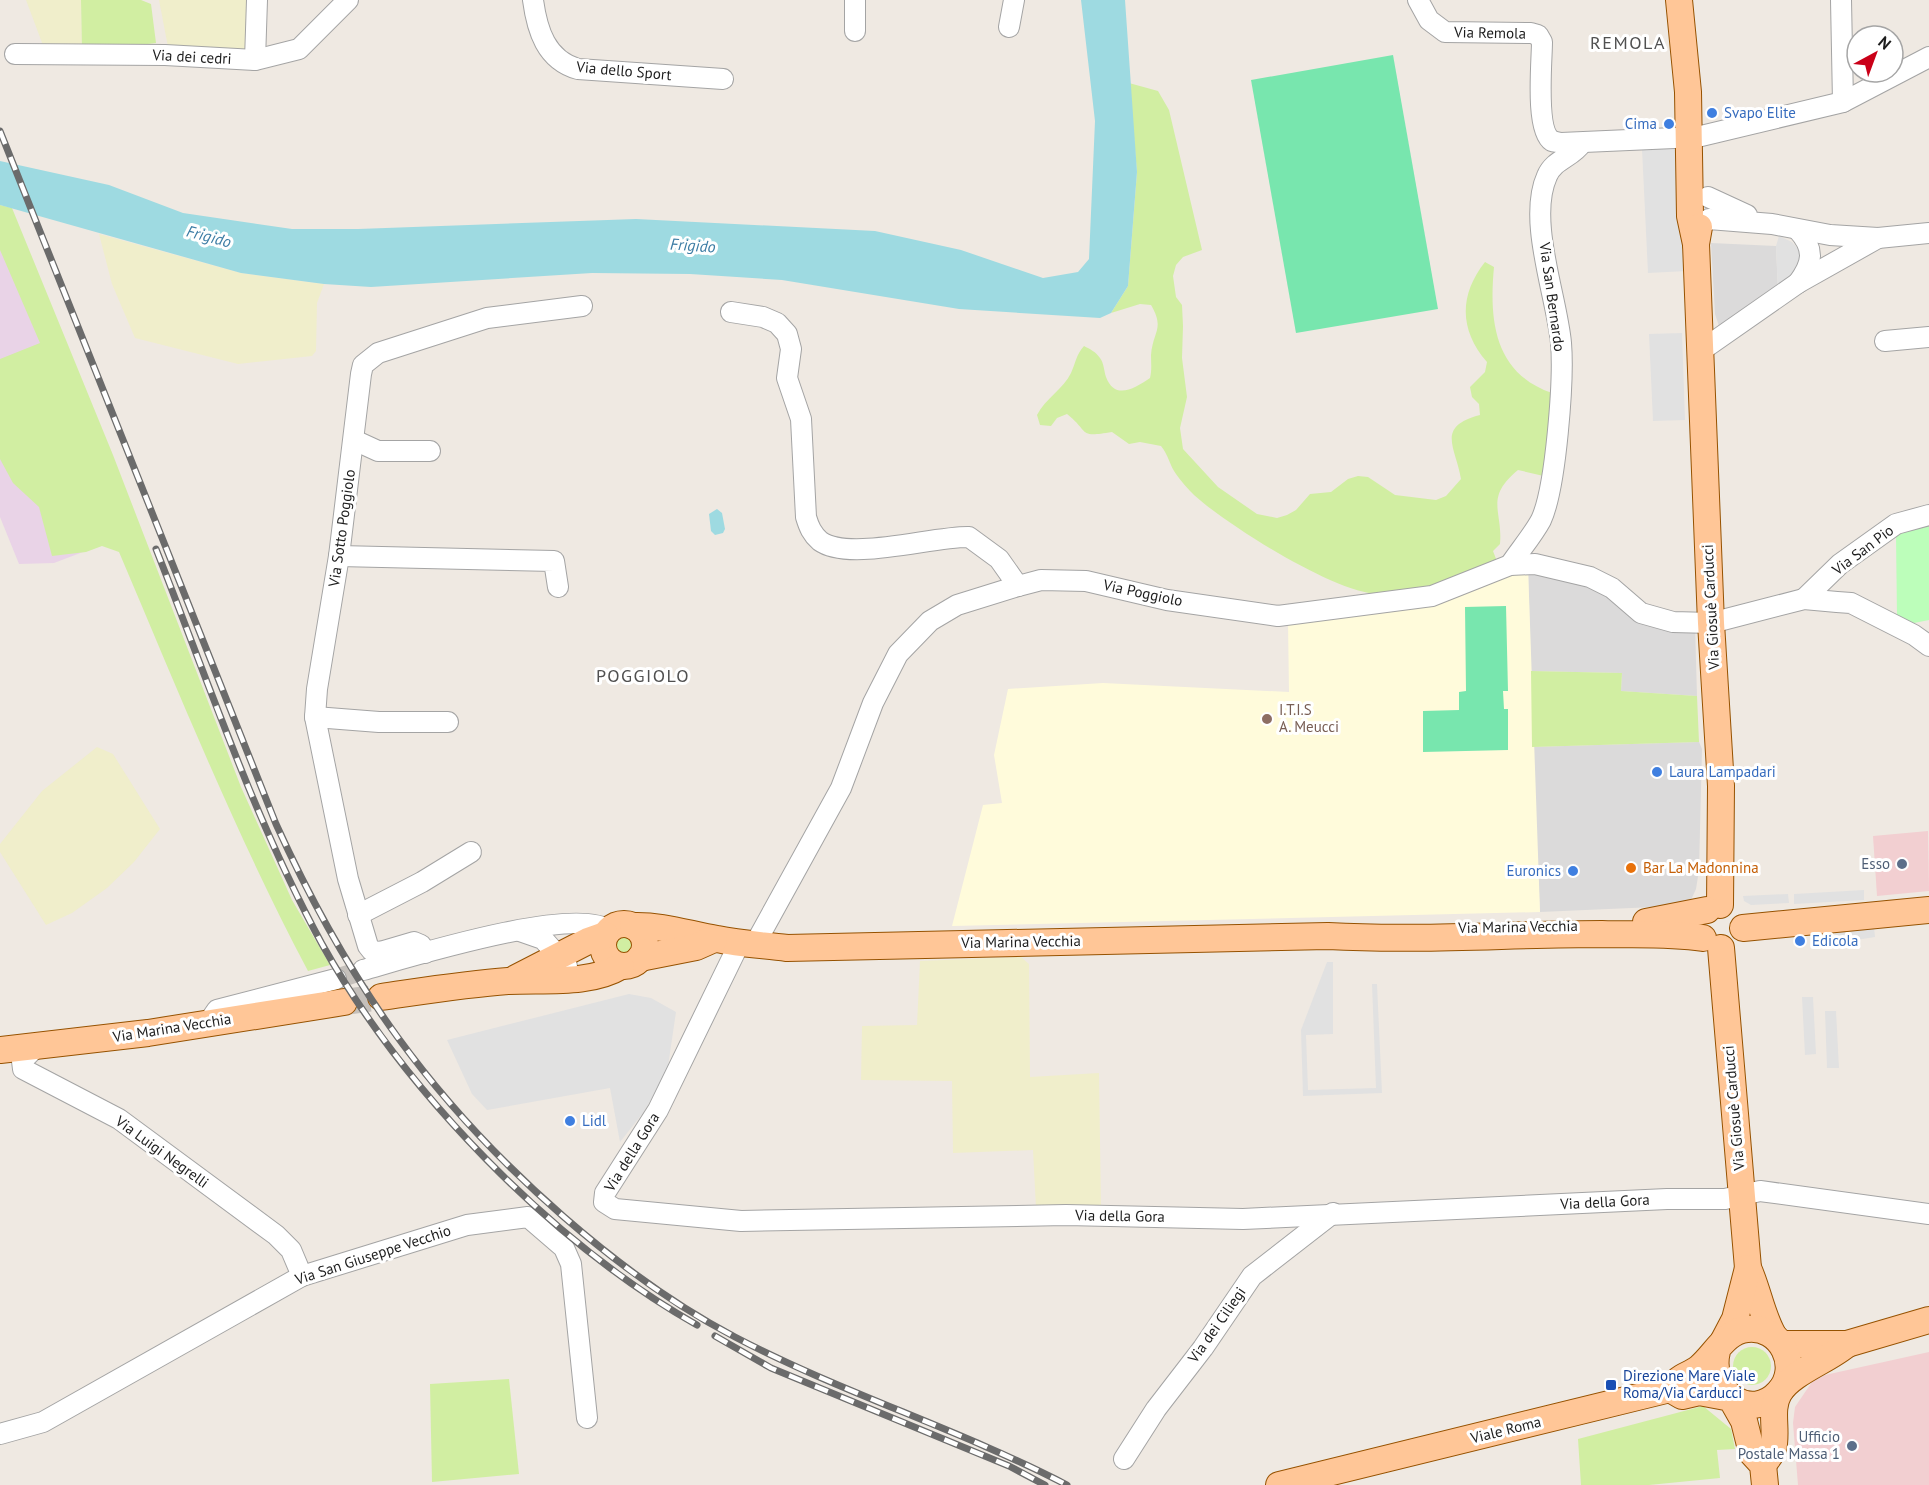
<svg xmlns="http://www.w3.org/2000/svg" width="1929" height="1485" viewBox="0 0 1929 1485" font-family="'PT Sans',sans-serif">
	<rect width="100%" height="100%" fill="#efe9e2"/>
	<!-- residential -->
	<g fill="#dbdada">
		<polygon points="1711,243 1776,246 1778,291 1720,329 1715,314"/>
		<polygon points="1528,567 1610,591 1695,625 1697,696 1621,691 1622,673 1531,671"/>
		<polygon points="1699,742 1702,749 1699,870 1696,889 1690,902 1677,906 1540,912 1532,747"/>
	</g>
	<!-- commercial -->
	<g fill="#f2cfd1">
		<polygon points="1928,831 1929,891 1877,896 1873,836"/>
		<polygon points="1929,1352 1929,1485 1798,1485 1793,1423 1795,1407 1812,1382 1825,1375"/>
	</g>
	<!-- industrial -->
	<polygon fill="#e9d3e7" points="0,219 125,536 54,563 19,564 0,517"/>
	<!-- education -->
	<polygon fill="#fffbdb" points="1528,567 1540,912 952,926 983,805 1002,803 994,755 1008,689 1103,683 1289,692 1288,622"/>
	<!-- farmland -->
	<g fill="#f0eecb">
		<polygon points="26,0 81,0 82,49 44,48"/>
		<polygon points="159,0 253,0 250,52 168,47"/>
		<polygon points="99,234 241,273 324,284 317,303 316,351 312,356 238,364 135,338 112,284"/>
		<polygon points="97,747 113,754 160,829 134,862 107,888 72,913 46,925 0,852 0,844 42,791"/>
		<polygon points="1021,957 1029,964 1030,1077 1099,1073 1101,1208 1036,1208 1033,1150 953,1153 952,1081 861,1080 862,1026 917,1025 920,961"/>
	</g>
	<!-- grass -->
	<g fill="#d1eea2">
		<polygon points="81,0 141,0 151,4 156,43 148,44 148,51 82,49"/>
		<path d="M1129,83L1158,91L1169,110L1202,250L1183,257L1176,265L1173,276L1176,297L1182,305L1183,326L1182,358L1187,397L1180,428L1183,449L1218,487L1257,514L1277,518L1287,515L1296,510L1310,494L1331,492L1348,479L1358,476L1368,477L1395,495L1436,500L1446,496L1461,479C1456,447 1435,427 1480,415L1479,404L1472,397L1470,387L1485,372L1487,362C1459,330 1459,295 1485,262L1494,267C1489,320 1494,373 1552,393L1548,477L1518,470C1484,498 1503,511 1500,544L1493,551L1498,564C1456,581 1426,594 1379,594C1336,594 1227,525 1194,495C1188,489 1181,481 1176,474C1170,466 1168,454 1161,446L1140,442L1129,444L1112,432C1077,438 1090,432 1067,414L1057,418L1051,426L1040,425L1037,415C1045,399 1064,388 1071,373C1076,362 1076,355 1084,346C1090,349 1096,352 1100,358C1104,363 1104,371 1106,377C1115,401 1135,388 1150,378C1152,370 1151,363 1151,355C1153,331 1165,329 1151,305L1140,304L1111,313L1128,286L1137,172Z"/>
		<path d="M0,205L12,208L113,455L241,787L292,900L330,965L308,971C236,835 179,693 119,552L102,546L86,552L52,556L39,507L13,483L0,459V359L40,343L0,250Z"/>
		<polygon points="1531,671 1622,673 1621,691 1697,696 1699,742 1532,747"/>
		<circle cx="625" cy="944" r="11"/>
		<circle cx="1752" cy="1366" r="19"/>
		<polygon points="509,1379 519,1474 432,1482 430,1384"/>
		<polygon points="1703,1406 1731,1429 1735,1449 1717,1450 1720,1478 1649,1485 1581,1485 1578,1439"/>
	</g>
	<!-- park -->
	<polygon fill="#bcfeba" points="1929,515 1929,620 1914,623 1897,617 1896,535"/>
	<!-- pitch -->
	<g fill="#78e6ae">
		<polygon points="1393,55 1438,309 1296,333 1251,80"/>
		<polygon points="1506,606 1508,691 1503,691 1504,709 1508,709 1508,750 1423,752 1423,711 1459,710 1459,692 1466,691 1465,607"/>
	</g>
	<!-- parking -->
	<g fill="#e1e1e1">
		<polygon points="1681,147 1687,271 1648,273 1642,149"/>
		<polygon points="1779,236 1792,242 1800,251 1802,264 1778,291 1776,246"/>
		<polygon points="1682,333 1685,420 1653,421 1649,334"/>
		<polygon points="1864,890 1864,900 1794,904 1794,894"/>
		<polygon points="1788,894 1789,903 1751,905 1744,901 1743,896"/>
		<polygon points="1874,927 1875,937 1837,943 1835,933"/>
		<polygon points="1327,962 1333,962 1333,1034 1306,1035 1308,1090 1376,1088 1372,984 1377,984 1382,1093 1303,1096 1301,1030"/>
		<polygon points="629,994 651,998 676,1012 667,1073 643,1113 620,1142 610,1088 487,1110 472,1094 447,1040"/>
		<polygon points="1802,997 1813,997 1816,1054 1805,1055"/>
		<polygon points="1825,1011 1836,1011 1839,1068 1827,1068"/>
	</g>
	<!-- water -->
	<g fill="#9edae1">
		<polygon points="1081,0 1125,0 1137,172 1128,286 1111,313 1100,318 959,309 782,280 690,274 592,273 371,287 324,284 241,273 0,205 0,161 109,185 183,213 292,229 358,229 636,219 875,231 961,250 1043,278 1078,272 1089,259 1095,121"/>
		<polygon points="717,509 722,513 725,529 723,533 715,535 711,531 709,514"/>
	</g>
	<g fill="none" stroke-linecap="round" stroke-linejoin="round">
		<!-- minor-tunnel -->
		<polyline stroke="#c5c0bb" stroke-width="20" stroke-dasharray="20 10" stroke-linecap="butt" points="336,979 363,970"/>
		<!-- major-tunnel -->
		<polyline stroke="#c5c0bb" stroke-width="26" stroke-dasharray="26 13" stroke-linecap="butt" points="344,1002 381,997"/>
		<!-- minor casing -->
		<g stroke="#a4a4a4" stroke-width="22">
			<g id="minor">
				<path d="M533,0C537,30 546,60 578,69L723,79"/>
				<path d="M1418,0L1429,20L1445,32L1531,33L1538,35L1542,42C1542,60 1535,130 1552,141C1555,142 1558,142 1561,143L1697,137L1843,102L1929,57"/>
				<polyline points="1841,0 1843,102"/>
				<polyline points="1009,27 1014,0"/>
				<polyline points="855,31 855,0"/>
				<polyline points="15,54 165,55 255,60 299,49 348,0"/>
				<polyline points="255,60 257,0"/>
				<polyline points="1708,197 1747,215"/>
				<polyline points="1699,227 1709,219 1772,224 1830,235 1878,238 1929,233"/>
				<path d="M1798,230C1815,249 1813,263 1798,283"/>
				<path d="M731,312L763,317L777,323L787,334L791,349L787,378L801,419L806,517C809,527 812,534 820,541C849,562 933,536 969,537L999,559L1018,586"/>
				<polyline points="1885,341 1929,337"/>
				<polyline points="1702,350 1798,283 1878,238"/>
				<polyline points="354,440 378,451 430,451"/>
				<polyline points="339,556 554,561 558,587"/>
				<path d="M1510,565C1520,550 1533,535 1541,520C1556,488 1564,379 1561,343C1557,297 1527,220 1547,176C1554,159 1572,158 1582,143"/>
				<polyline points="1804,599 1840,564 1896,524 1929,515"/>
				<polyline points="315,717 379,722 448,722"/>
				<polyline points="358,915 422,882 471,852"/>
				<polyline points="520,931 543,939 567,966"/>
				<polyline points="740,942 658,1110 605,1193 604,1202 615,1209 741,1221 1066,1215 1243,1219 1667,1199 1725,1199 1760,1191 1929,1214"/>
				<polyline points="755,944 841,788 873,703 898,654 930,621 957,605 1018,586 1041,580 1086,581 1167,600 1278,616 1432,596 1510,565 1535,564 1590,577 1612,588 1641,613 1673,622 1711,623 1804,599 1837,602 1851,603 1914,635 1929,646"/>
				<polyline points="425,953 421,945 414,942 380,952 372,951 368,946 348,879 315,717 317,689 339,556 361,374 363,365 378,353 487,318 582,306"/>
				<path d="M363,970C406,958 575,905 608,930"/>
				<polyline points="208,1023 217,1010 336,979"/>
				<polyline points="36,1047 22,1061 23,1069 119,1119 276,1235 291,1250 302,1276"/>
				<polyline points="0,1434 43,1422 302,1276 467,1225 528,1217 564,1248 571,1264 587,1418"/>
				<polyline points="1124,1459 1156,1409 1203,1348 1252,1276 1333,1213"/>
			</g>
		</g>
		<!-- major casing -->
		<g stroke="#965200" stroke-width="28">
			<g id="major">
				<polyline points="1679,0 1688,92 1690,216 1696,244"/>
				<polyline points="1699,227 1696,244 1711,623 1721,786 1720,905"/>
				<polyline points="1646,922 1707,910"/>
				<circle cx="624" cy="945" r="21"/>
				<path d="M633,926C662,925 688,934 717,939C740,944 764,945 787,948L1328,936C1419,941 1511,934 1602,934C1636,935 1669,933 1703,938"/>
				<polyline points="1743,928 1929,910"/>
				<path d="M1721,948L1748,1268C1758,1290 1761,1313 1773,1335"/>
				<polyline points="640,958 696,947 714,939"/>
				<polyline points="516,978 588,941 605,935"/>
				<path d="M381,997C423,991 466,984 508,981C544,979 590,985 621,966"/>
				<polyline points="0,1050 148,1033 344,1002"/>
				<polyline points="1724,1340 1735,1319 1748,1268"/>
				<polyline points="1782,1344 1847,1344 1929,1320"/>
				<path d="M1670,1389C1678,1377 1688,1376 1699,1368C1715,1355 1725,1331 1747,1329C1781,1325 1802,1367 1779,1392C1751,1423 1707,1393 1717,1351"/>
				<path d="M1763,1465C1766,1460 1772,1454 1773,1449C1778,1431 1769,1410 1779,1393C1790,1373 1829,1360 1847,1344"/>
				<polyline points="1279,1485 1670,1389 1682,1396 1699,1392 1731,1398 1744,1421 1752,1453 1763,1465 1765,1485"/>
			</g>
		</g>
		<!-- minor -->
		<use href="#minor" stroke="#fff" stroke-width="20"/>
		<!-- major -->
		<use href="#major" stroke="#ffc697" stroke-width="26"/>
		<!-- rail casing -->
		<g stroke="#6b6b6b" stroke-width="7">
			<g id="rail">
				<path d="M0,131L276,824C348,983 432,1102 564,1217C617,1263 672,1304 735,1337C842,1393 959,1429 1067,1485"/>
				<path d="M156,549C208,681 254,819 322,944C403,1090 552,1243 697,1325"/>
				<polyline points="715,1336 771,1368 1009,1466 1045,1485"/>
			</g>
		</g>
		<!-- rail -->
		<use href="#rail" stroke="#fff" stroke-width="4.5" stroke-dasharray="14" stroke-linecap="butt"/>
	</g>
	<!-- markers -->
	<g fill="#3f7fe0" stroke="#fff" stroke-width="2">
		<circle cx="1712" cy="113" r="6"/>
		<circle cx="1669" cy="124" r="6"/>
		<circle cx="1657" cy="772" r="6"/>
		<circle cx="1573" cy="871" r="6"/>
		<circle cx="1800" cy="941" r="6"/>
		<circle cx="570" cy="1121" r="6"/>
	</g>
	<circle fill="#8d6e63" stroke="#fff" stroke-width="2" cx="1267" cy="719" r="6"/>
	<g fill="#5c6f8a" stroke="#fff" stroke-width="2">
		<circle cx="1902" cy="864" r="6"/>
		<circle cx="1852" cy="1446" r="6"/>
	</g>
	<circle fill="#e8710a" stroke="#fff" stroke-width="2" cx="1631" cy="868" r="6"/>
	<rect fill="#1a4fb4" stroke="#fff" stroke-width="2" x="1605" y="1379" width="12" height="12" rx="3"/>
	<g text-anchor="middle" stroke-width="6" stroke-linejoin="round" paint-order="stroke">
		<!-- street labels -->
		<g font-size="15" fill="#1d1d1d" stroke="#fff">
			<text transform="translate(1490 33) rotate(1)" y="5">Via Remola</text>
			<text transform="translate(192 57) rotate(3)" y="5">Via dei cedri</text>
			<text transform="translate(624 71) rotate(5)" y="5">Via dello Sport</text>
			<text transform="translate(1552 297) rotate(82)" y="5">Via San Bernardo</text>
			<text transform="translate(342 528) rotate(-82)" y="5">Via Sotto Poggiolo</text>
			<text transform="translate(1863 550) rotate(-37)" y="5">Via San Pio</text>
			<text transform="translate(1143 593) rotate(12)" y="5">Via Poggiolo</text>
			<text transform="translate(1711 607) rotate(-93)" y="5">Via Giosuè Carducci</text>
			<text transform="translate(1518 927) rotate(-1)" y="5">Via Marina Vecchia</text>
			<text transform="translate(1021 942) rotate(-1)" y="5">Via Marina Vecchia</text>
			<text transform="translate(172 1028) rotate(-9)" y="5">Via Marina Vecchia</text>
			<text transform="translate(1734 1108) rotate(-95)" y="5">Via Giosuè Carducci</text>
			<text transform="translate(162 1152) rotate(36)" y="5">Via Luigi Negrelli</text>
			<text transform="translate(632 1152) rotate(-58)" y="5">Via della Gora</text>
			<text transform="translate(1605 1202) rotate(-3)" y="5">Via della Gora</text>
			<text transform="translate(1120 1216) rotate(1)" y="5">Via della Gora</text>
			<text transform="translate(373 1255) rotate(-18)" y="5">Via San Giuseppe Vecchio</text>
			<text transform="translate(1217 1325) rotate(-55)" y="5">Via dei Ciliegi</text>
			<text transform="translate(1506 1430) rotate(-14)" y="5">Viale Roma</text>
		</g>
		<!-- shop labels -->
		<g font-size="15" fill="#366cbe" stroke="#fff" text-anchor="start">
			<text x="1724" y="118">Svapo Elite</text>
			<text x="1657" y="129" text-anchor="end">Cima</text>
			<text x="1669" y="777">Laura Lampadari</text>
			<text x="1561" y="876" text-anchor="end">Euronics</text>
			<text x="1812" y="946">Edicola</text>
			<text x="582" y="1126">Lidl</text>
		</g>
		<!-- education labels -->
		<g font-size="15" fill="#785e54" stroke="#fff" text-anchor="start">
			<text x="1279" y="715">I.T.I.S<tspan x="1279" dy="17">A. Meucci</tspan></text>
		</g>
		<!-- service labels -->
		<g font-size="15" fill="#4e5e75" stroke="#fff" text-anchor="end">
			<text x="1890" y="869">Esso</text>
			<text x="1840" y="1442">Ufficio<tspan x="1840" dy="17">Postale Massa 1</tspan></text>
		</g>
		<!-- food labels -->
		<g font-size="15" fill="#c56008" stroke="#fff" text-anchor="start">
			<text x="1643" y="873">Bar La Madonnina</text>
		</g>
		<!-- transit labels -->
		<g font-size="15" fill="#164399" stroke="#fff" text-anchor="start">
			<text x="1623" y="1381">Direzione Mare Viale<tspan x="1623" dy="17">Roma/Via Carducci</tspan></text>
		</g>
		<!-- water labels -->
		<g font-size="16" font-style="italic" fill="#3c7ca4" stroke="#fff">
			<text transform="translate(209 236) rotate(15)" y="6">Frigido</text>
			<text transform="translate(693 245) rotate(4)" y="6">Frigido</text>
		</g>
		<!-- quarter labels -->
		<g font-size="18" letter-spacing="1.5" fill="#505050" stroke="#fff">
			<text x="1628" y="49">REMOLA</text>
			<text x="643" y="682">POGGIOLO</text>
		</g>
	</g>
	<!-- north arrow -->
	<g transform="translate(1875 54) rotate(41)"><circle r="28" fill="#ffffff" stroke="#a5a5a5" stroke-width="1.5"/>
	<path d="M0-4.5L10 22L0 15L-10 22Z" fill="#ca0018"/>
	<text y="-9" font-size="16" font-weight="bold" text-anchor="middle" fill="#1d1d1d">N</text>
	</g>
</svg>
